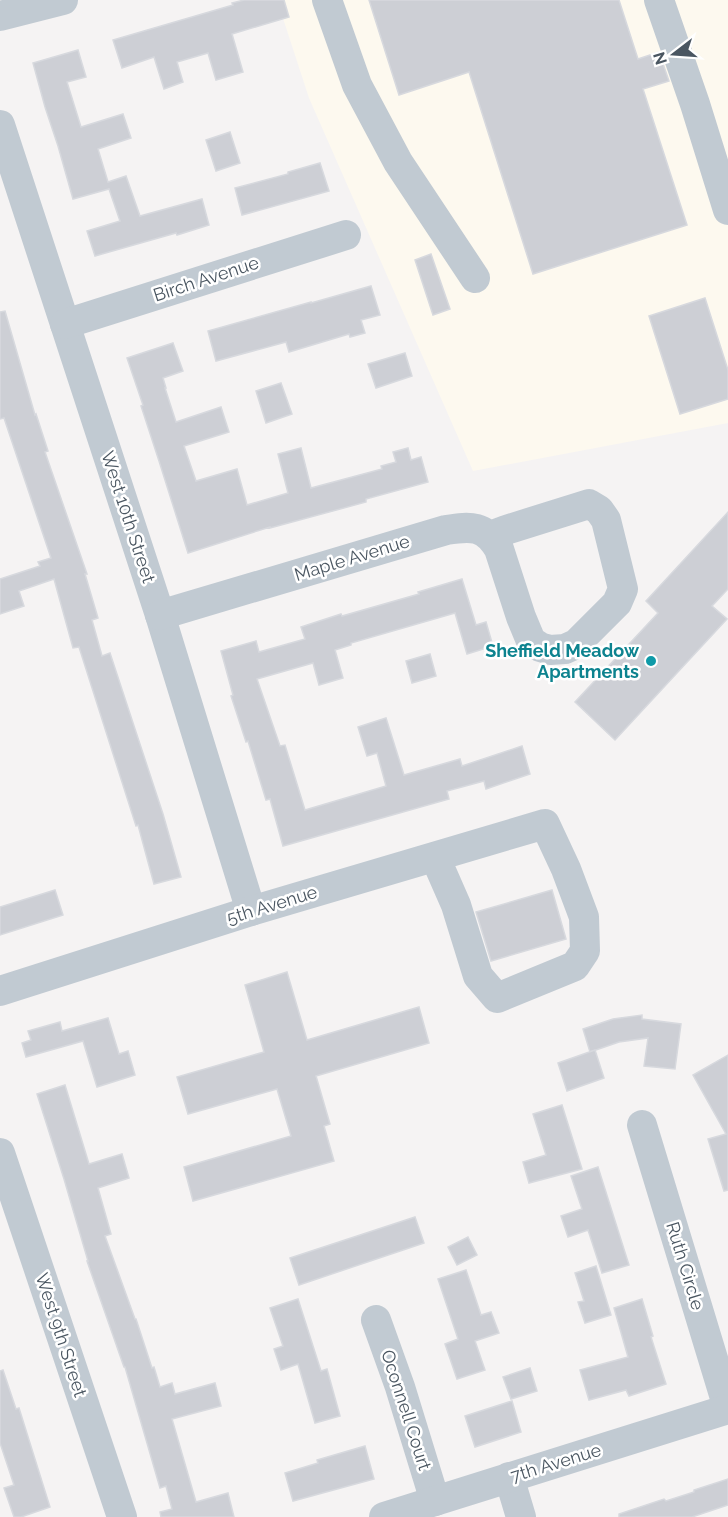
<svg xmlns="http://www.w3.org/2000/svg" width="728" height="1517" viewBox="0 0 728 1517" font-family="Raleway,sans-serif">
	<rect width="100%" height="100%" fill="#f5f3f3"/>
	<!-- commercial -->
	<polygon fill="#fdf9ef" points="277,0 728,0 728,423 473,471 309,98"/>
	<!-- building -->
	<g fill="#cdcfd5" stroke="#d7d9de" stroke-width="1.5">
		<polygon points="244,0 284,0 289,17 232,34 243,72 216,80 208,53 177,62 183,82 164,89 154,57 122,68 113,40 233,5 232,3"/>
		<polygon points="369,0 619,0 638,59 659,52 669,81 643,89 687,225 533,274 469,72 399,95"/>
		<polygon points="78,50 86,77 67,82 81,127 123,114 131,138 98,149 108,182 126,176 140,216 202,199 209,225 177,235 176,233 95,256 87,231 120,221 109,189 73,199 58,146 45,107 33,63"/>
		<polygon points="230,132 240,163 216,171 206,140"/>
		<polygon points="320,163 329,191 242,215 235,188 288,174 288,172"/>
		<polygon points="431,254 450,309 433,315 415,260"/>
		<polygon points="371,286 380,315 361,320 365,333 350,337 349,334 289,352 286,342 216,361 208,331 311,302 311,303"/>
		<polygon points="705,298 728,370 728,399 680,414 649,316"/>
		<polygon points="5,311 35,415 36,414 48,451 45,452 87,574 85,574 98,618 92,620 102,656 110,653 163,814 181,877 154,884 138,825 136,826 79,647 73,648 54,579 19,591 24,606 0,614 0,579 40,566 38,562 51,558 4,418 0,419 0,312"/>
		<polygon points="173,343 183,371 163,378 166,388 165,388 176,422 221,407 229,432 184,446 196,481 237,469 247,505 288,493 278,454 301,448 311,488 382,469 381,466 396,462 393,452 408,448 411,460 421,457 428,482 366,499 366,502 270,528 270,527 188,553 159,461 141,406 143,405 127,358"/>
		<polygon points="405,353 412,376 376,388 368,364"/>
		<polygon points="281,383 292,414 266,423 256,391"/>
		<polygon points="728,512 728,589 712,606 727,619 615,740 575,702 658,613 646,601"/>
		<polygon points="462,579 476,625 486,622 493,646 467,654 455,613 351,643 351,645 335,650 343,678 319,685 313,663 257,679 280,746 285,745 305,810 386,786 377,753 367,756 358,727 386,718 404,775 460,759 462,766 522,746 530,774 486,789 484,781 447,791 449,799 283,846 270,799 266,800 248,741 246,742 231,696 233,695 221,651 256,641 259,652 305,639 301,627 341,614 342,616 419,594 418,592"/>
		<polygon points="430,654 436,676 412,683 406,661"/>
		<polygon points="55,890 63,915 0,935 0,907"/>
		<polygon points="552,890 566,939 491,961 476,912"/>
		<polygon points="287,972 307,1040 419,1007 429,1043 316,1076 330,1124 324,1126 334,1161 193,1201 184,1167 291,1136 277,1089 188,1114 177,1077 264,1052 245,985"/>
		<polygon points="642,1015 642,1019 681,1024 675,1069 644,1066 648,1038 619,1042 590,1052 583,1029 613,1019"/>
		<polygon points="108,1018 119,1054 128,1051 135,1075 97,1087 83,1041 26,1057 22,1043 31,1040 28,1031 60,1022 62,1031"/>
		<polygon points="595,1050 604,1078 567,1091 558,1063"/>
		<polygon points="728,1055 728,1190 724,1191 708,1139 726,1134 693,1075"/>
		<polygon points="65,1085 89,1164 122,1154 129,1178 98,1188 111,1234 105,1236 135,1319 136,1319 152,1368 154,1367 160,1387 172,1383 175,1394 215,1383 221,1406 172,1419 196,1502 228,1493 234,1517 161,1517 160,1512 172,1509 166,1486 160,1488 125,1367 124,1367 87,1261 88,1261 64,1179 37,1094"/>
		<polygon points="562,1105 582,1169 529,1183 523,1162 546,1155 533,1114"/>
		<polygon points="598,1167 629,1265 602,1273 588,1230 568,1237 561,1216 582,1209 571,1176"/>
		<polygon points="415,1217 424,1243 299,1285 290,1258"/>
		<polygon points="468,1237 477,1255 457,1265 448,1247"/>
		<polygon points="596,1266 611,1315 585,1323 578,1302 584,1301 575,1273"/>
		<polygon points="466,1270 481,1315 491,1312 499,1333 475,1341 485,1370 457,1379 445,1344 458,1339 438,1279"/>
		<polygon points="298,1299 321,1371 327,1369 340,1416 315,1423 298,1364 281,1370 274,1349 283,1346 270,1308"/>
		<polygon points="642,1299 653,1336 651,1337 666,1384 629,1396 626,1390 589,1400 580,1370 628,1357 614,1308"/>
		<polygon points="530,1368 537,1391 511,1399 503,1377"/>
		<polygon points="3,1370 16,1409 19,1408 50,1507 21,1517 14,1517 4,1488 14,1485 0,1443 0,1371"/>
		<polygon points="512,1401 521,1432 475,1447 465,1416"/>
		<polygon points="365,1446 374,1479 293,1501 285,1473 318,1463 317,1460"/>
		<polygon points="728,1479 728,1505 692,1517 619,1517 619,1514 664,1499 666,1501 694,1492 694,1490"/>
	</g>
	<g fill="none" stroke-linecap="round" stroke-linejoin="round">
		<!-- minor -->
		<g stroke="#c1cad2" stroke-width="30">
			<polyline points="327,0 357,85 398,162 475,278"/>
			<polyline points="659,0 695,104 728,210"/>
			<polyline points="0,16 63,0"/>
			<polyline points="0,125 160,615 251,911"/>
			<polyline points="65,324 346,235"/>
			<path d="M160,615L446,530C471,526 485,525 499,549L521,617L531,641L540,647L550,650L565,649L576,644L617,603L623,589L606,520L599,510L589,504L506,530L490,536"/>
			<polyline points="0,991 251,911 545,824 566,869 584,917 585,951 575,966 497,998 478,976 456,905 435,857"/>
			<polyline points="642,1125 728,1408"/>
			<polyline points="0,1153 122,1517"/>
			<polyline points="376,1320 400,1387 435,1501"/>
			<polyline points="509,1477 521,1517"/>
			<polyline points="384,1517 728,1409"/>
		</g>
	</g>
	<!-- markers -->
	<circle fill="#0f9aa8" stroke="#fff" stroke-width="2" cx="651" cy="661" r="6"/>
	<g text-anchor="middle" stroke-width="5" stroke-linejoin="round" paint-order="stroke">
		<!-- street labels -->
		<g font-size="18" fill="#4a5661" stroke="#fff">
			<text transform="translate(206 279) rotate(-18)" y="6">Birch Avenue</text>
			<text transform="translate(128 517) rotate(72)" y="6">West 10th Street</text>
			<text transform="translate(352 558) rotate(-17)" y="6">Maple Avenue</text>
			<text transform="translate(272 905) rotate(-17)" y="6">5th Avenue</text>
			<text transform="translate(685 1266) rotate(73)" y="6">Ruth Circle</text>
			<text transform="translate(61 1335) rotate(72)" y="6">West 9th Street</text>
			<text transform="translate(406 1410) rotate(72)" y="6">Oconnell Court</text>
			<text transform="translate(556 1463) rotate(-17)" y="6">7th Avenue</text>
		</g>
		<!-- culture labels -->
		<g font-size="18" font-weight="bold" fill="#0d838f" stroke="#fff" text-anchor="end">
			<text x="639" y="657">Sheffield Meadow<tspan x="639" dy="21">Apartments</tspan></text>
		</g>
	</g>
	<!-- north arrow -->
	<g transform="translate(674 54) rotate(253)" stroke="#ffffff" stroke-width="4.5" paint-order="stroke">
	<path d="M0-4.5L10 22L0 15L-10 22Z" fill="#4a5661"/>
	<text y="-9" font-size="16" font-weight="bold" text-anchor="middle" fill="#4a5661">N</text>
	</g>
</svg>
